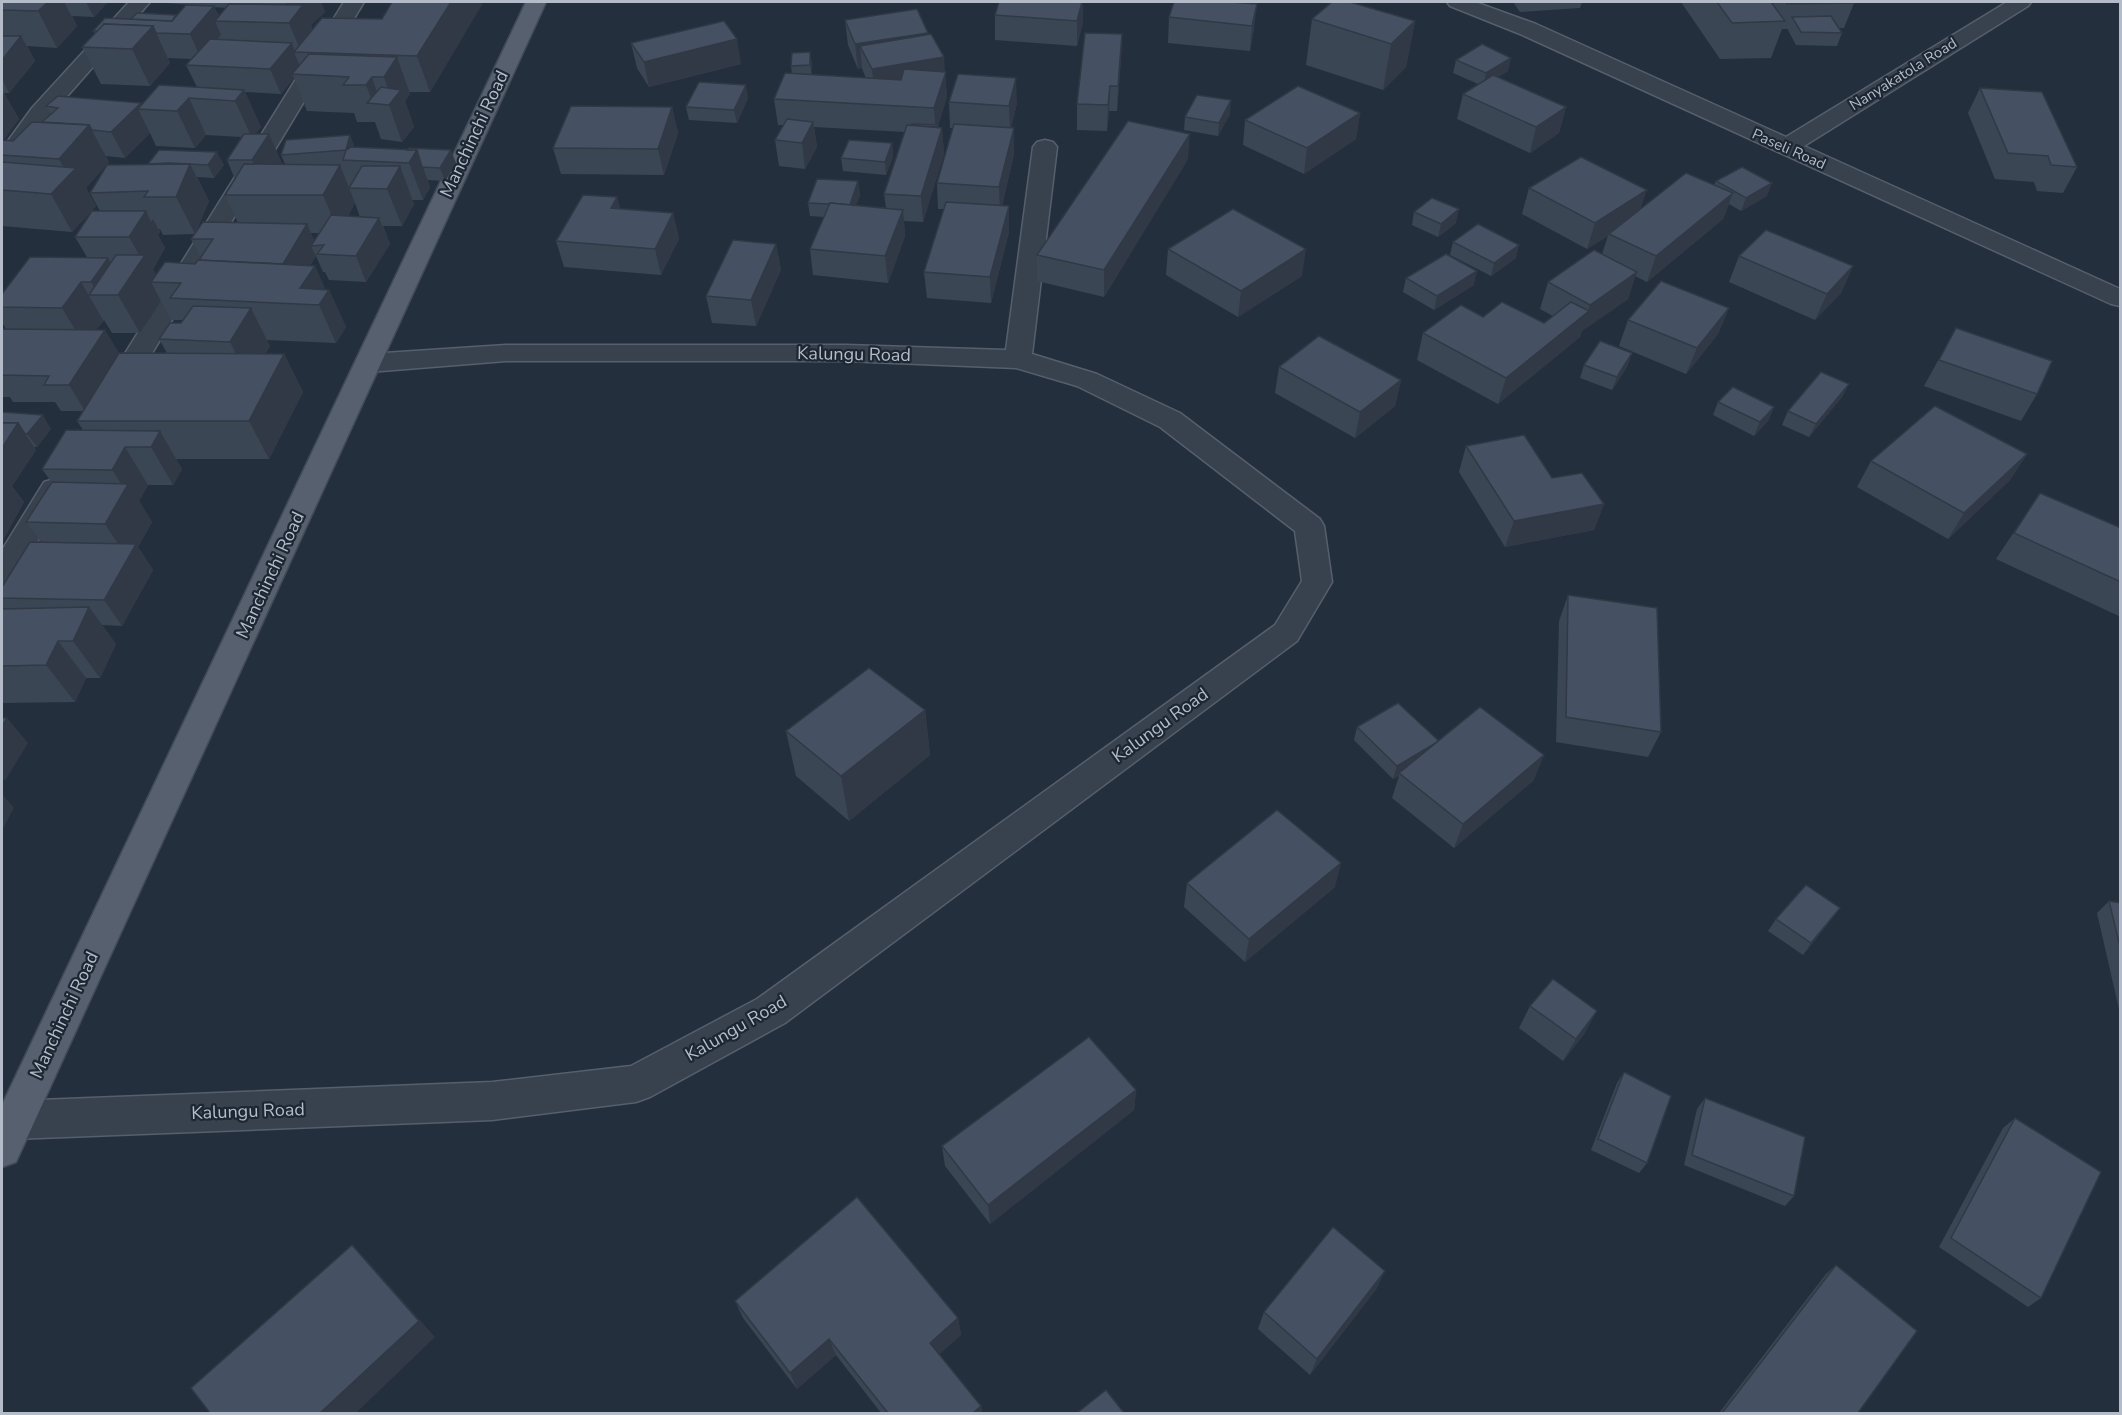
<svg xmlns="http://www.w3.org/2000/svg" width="2122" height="1415" viewBox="0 0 2122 1415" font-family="'Nunito Sans',sans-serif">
	<rect width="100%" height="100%" fill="#242f3e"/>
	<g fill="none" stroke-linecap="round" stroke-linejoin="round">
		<!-- minor casing -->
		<g stroke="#565f6c" stroke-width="3">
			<g id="minor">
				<polygon points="129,2 150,2 48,118 10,169 2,171 2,149 32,108"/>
				<polygon points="344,2 364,2 125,398 115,401 105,398 101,392"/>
				<polygon points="1447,2 1475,2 1536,24 1786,137 2007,2 2031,2 2028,6 1804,146 2120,289 2120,306 2111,304 1520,34 1450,6"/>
				<polygon points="1045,140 1053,142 1057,147 1032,354 1097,374 1180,413 1320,519 1324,526 1332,582 1297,641 785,1023 650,1097 636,1102 492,1120 14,1139 2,1134 2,1106 14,1101 492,1082 631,1066 757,999 1275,625 1302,581 1295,531 1160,427 1077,386 1016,368 846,361 506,361 369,372 359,369 355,363 359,357 369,354 506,345 846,345 1006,350 1033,147 1037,142"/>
				<polygon points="54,479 64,482 69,489 13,582 2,585 2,550 44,482"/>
			</g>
		</g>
		<!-- major casing -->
		<g stroke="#414a57" stroke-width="3">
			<polygon id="major" points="526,2 546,2 16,1162 2,1167 2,1105"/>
		</g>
		<!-- minor -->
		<use href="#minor" fill="#38414e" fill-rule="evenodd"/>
		<!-- major -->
		<use href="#major" fill="#56606e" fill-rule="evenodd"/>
	</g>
	<!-- wall -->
	<g fill="#3b4654" fill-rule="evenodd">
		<polygon points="2,2 108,2 94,17 72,16 77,26 57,48 27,46 35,61 9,93 2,93"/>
		<path d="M167,2H321L325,12L311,25L312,29L482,4L430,92H409L410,94L405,101L414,127L402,142L381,139L375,122H357L354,113L307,111L294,78L281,94L245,92L261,127L255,134H269L282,164H285L281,155L350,135L354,147L456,163L445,181L427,180L430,187L423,200H412L414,204L402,226H383L390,244L366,282L329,280L325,272H323L316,256L310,265L315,266L325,289L329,290L346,327L336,343L266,340L270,346L265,354H284L303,392L269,459H176L182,469L173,485H148L139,501L152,522L138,547L153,570L122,626L102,625L116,644L100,678H86L75,702L2,703V609H4L2,607V587L41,542L26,522L52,483L42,469L83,430L77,421L83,411H61L55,402H13L10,397H2V329H6L2,322V294L87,257L75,237L100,211L90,193L148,164L159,150L224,165L214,178L197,177L209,201L195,234L238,223L225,195L235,179L227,160L242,137L206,135L195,148L156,146L150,133L125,158L106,156L109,162L86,188L96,206L72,232L2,226V93H4L19,119L3,140L13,141L42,122L51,114L46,106L142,105L197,87L186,65L191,59L168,58L170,63L150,86L101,84L82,47L95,34L93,31L131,19L176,15L191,5L167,3ZM214,7L226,8L219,16ZM355,203L360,217L348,216ZM159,229H160L163,235L194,234L191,239L201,258L195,264L156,275L153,269L165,248L158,235L160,232ZM311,233H320L314,241ZM161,301L171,320H182L183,321L181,323L159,339L167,353H119L96,330L104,320L112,333H140Z"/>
		<polygon points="999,2 1083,2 1083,22 1077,46 995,40 995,15"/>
		<polygon points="1231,2 1254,29 1250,51 1168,43 1169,17"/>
		<polygon points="1513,2 1582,2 1580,8 1520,12"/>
		<polygon points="1681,2 1853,2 1854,3 1844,28 1839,28 1842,33 1837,46 1796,45 1788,30 1788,29 1782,29 1771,58 1720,59"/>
		<polygon points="1312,19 1415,21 1406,67 1383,90 1306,65"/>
		<polygon points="845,20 928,33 945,72 947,97 938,126 938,128 942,128 944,154 923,222 904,221 905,236 888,283 813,275 810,249 824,217 810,216 808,203 858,181 860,195 856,205 886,208 884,194 905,132 814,127 817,147 805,169 779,166 775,140 784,125 778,125 774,99 792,74 791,66 810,52 812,65 812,75 866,78 863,71 862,68 858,69 848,45"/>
		<polygon points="1122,34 1121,59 1117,111 1109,111 1107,131 1077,130 1077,104"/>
		<polygon points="631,43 741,64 649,87 637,68"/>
		<polygon points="1456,60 1508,71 1498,77 1566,107 1559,133 1530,153 1457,119 1463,94 1478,84 1453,73"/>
		<polygon points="1980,88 2077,167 2063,193 2037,191 2034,182 1995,179 1968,113"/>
		<polygon points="748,98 737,123 689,120 686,107"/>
		<polygon points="949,102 1017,103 1011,128 1014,128 1014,154 1002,206 1009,232 991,303 927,298 924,272 944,209 938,209 937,183 953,128 950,128"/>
		<polygon points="672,107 678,133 664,175 561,174 553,148"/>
		<polygon points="1360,113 1356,139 1304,174 1243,145 1245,120"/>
		<polygon points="1230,114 1218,136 1184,130 1185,117"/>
		<polygon points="892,143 893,157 886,175 843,171 841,158"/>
		<polygon points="1188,159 1104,297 1037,281 1037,255"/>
		<polygon points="1716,181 1767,196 1741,211 1729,204 1723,219 1647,282 1635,276 1628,299 1582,331 1580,337 1498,404 1417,360 1423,333 1483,317 1544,323 1553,316 1540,309 1548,282 1602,254 1608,236 1587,249 1522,214 1529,188 1641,208 1714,185"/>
		<polygon points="617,197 620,209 673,213 679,239 661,275 564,267 556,241"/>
		<polygon points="1414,212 1456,223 1438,237 1412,225"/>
		<polygon points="1453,242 1516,258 1491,276 1450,255"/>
		<polygon points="776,244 781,270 756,326 712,323 706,296"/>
		<polygon points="1168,249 1302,276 1238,317 1166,275"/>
		<polygon points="1739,256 1853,266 1841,293 1815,320 1729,282"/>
		<polygon points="1406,278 1474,285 1434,310 1403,292"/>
		<polygon points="1729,308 1718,334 1686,374 1619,346 1628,320"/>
		<polygon points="1956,328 2037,394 2021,421 1924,386"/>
		<polygon points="1632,353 1627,367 1612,390 1580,378 1584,365"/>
		<polygon points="1279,367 1401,380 1395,406 1355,438 1275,393"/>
		<polygon points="1849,384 1842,397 1809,437 1782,425 1788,411"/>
		<polygon points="1718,402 1774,407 1768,421 1754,436 1713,415"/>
		<polygon points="2,412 51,429 37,447 34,447 36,450 12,486 24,502 2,542"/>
		<polygon points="1466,446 1604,504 1594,530 1505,547 1459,472"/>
		<polygon points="2027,454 2010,480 1948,539 1857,487 1871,461"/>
		<polygon points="2040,493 2121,528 2121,617 1996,559"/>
		<polygon points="1568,595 1661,732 1648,757 1556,742 1559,621"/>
		<polygon points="925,710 930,755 849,821 796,776 786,731"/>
		<polygon points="1357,727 1438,741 1534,780 1454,848 1392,798 1399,776 1393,779 1354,740"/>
		<polygon points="1187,883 1335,887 1245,962 1184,907"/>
		<polygon points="2109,901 2121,903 2121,1018 2097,913"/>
		<polygon points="1776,919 1831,920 1803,955 1768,931"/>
		<polygon points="1530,1006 1585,1033 1563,1061 1519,1028"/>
		<polygon points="1624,1072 1647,1163 1639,1173 1591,1150 1617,1083"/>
		<polygon points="1136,1090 1134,1110 990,1224 945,1166 942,1146"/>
		<polygon points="1705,1098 1794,1196 1785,1206 1684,1165 1697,1109"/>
		<polygon points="2015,1118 2041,1298 2028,1307 1939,1247 2003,1128"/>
		<polygon points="1836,1265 1858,1413 1719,1413 1826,1274"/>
		<polygon points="1377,1288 1310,1375 1258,1329 1264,1312"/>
		<polygon points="735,1301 958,1318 961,1335 939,1354 981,1406 982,1413 881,1413 836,1355 797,1389 743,1318"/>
	</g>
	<!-- shaded-wall -->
	<g fill="#303945">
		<polygon points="48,2 64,2 77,26 57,48 38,11"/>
		<polygon points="86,2 108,2 94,17"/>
		<polygon points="285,2 321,2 325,12 311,25 317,42 301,52 289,23 292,20"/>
		<polygon points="451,2 481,2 482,4 430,92 417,56"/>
		<polygon points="1082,2 1083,2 1083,22 1077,46 1077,21"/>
		<polygon points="1257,4 1254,29 1250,51 1252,26"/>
		<polygon points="214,6 221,22 215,21 221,35 201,59 190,34"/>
		<polygon points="1415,21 1406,67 1383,90 1391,44"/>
		<polygon points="153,26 170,63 150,86 132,49"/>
		<polygon points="928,33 930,58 860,46 862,68 858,69 855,44"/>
		<polygon points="1122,34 1121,59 1117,111 1118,86"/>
		<polygon points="21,36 35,61 9,93 2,79 2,60"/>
		<polygon points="737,39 741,64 649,87 644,62"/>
		<polygon points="292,43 295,52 294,52 301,69 292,74 294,78 281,94 270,69"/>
		<polygon points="810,52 812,65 812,78 810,65"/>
		<polygon points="397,57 410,94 405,101 414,127 402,142 389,105 392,101 384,77"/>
		<polygon points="944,57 947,97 938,126 939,137 942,128 944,154 923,222 921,196 936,134 934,108 875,95 872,69"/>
		<polygon points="1511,58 1508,71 1483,86 1486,73"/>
		<polygon points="372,77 381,104 373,103 366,85"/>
		<polygon points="1016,78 1017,103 1010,132 1009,106"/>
		<polygon points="746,85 748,98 737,123 734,110"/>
		<polygon points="1110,86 1109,111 1107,131 1108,105"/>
		<polygon points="244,90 261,127 252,138 235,101"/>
		<polygon points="4,93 19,119 2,143 2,97"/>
		<polygon points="189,98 206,135 195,148 177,111"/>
		<polygon points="1231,100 1230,114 1218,136 1219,123"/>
		<polygon points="141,103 144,109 138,109 150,133 125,158 111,132"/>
		<polygon points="672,107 678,133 664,175 658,149"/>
		<polygon points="1566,107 1559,133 1530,153 1536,127"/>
		<polygon points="1360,113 1356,139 1304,174 1307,148"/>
		<polygon points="813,122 817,147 805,169 802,143"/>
		<polygon points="89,125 109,162 86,188 96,206 72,232 51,194 68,176 59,159"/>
		<polygon points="1014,128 1014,154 1000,213 999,187"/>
		<polygon points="269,134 285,171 267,195 252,160"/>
		<polygon points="1190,134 1188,159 1104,297 1104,270"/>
		<polygon points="350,135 360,161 346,150"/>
		<polygon points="892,143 893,157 886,175 885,162"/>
		<polygon points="417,150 430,187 423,200 409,163"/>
		<polygon points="451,150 456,163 445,181 440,168"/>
		<polygon points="217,152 224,165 214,178 208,165"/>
		<polygon points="190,164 209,201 195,234 176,197"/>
		<polygon points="340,165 355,203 339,233 323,195"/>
		<polygon points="400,166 414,204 402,226 387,189"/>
		<polygon points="858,181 860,195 851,219 850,205"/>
		<polygon points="1772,183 1767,196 1741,211 1746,198"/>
		<polygon points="1647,190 1638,216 1609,234 1608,236 1587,249 1595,223"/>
		<polygon points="1733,193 1723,219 1647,282 1656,256"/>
		<polygon points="617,197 624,223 611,208"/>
		<polygon points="1009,206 1009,232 991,303 990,277"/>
		<polygon points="1459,209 1456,223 1438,237 1441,224"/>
		<polygon points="903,210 905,236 888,283 885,256"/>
		<polygon points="146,211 151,222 153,219 160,232 158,235 165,248 153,269 160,282 151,282 161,301 140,333 118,295 99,295 91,282 108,258 124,286 142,260 129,237"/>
		<polygon points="673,213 679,239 661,275 655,249"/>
		<polygon points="379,218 390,244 366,282 356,256"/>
		<polygon points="307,224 316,245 311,246 316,256 293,293 281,267"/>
		<polygon points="776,244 781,270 756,326 751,300"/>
		<polygon points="1519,245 1516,258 1491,276 1494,263"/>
		<polygon points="1306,249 1302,276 1238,317 1241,291"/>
		<polygon points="315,266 327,293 329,290 346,327 336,343 319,305 300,288"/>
		<polygon points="1853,266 1841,293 1815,320 1827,294"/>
		<polygon points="1477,271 1474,285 1434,310 1437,296"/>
		<polygon points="1637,272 1628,299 1582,331 1590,305"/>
		<polygon points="81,282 103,320 85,346 62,308"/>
		<polygon points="251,308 270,346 249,380 230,342"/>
		<polygon points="1729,308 1718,334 1686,374 1697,348"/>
		<polygon points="1589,311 1580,337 1498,404 1506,378"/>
		<polygon points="105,330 121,356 85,411 69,385"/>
		<polygon points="1632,353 1627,367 1612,390 1617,377"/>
		<polygon points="284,354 303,392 269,459 249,421"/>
		<polygon points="1401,380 1395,406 1355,438 1360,412"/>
		<polygon points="1849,384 1842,397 1809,437 1816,424"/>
		<polygon points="1774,407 1768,421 1754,436 1760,422"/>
		<polygon points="43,415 51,429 37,447 27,434"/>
		<polygon points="18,423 36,450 12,486 24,502 2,542 2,448"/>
		<polygon points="160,431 182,469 173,485 151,447"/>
		<polygon points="125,447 148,485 139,501 152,522 138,547 153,570 122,626 104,600 128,559 105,524 125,490 112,470"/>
		<polygon points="2027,454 2010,480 1948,539 1964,513"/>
		<polygon points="1604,504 1594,530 1505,547 1514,521"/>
		<polygon points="89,607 116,644 100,678 73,641"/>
		<polygon points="58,641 86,678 75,702 46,665"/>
		<polygon points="925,710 930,755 849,821 841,776"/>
		<polygon points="7,718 28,743 5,781 2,777 2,726"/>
		<polygon points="1439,741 1399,773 1399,776 1393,779 1397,766"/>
		<polygon points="1544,755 1534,780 1454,848 1463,824"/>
		<polygon points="2,794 14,808 2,830"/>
		<polygon points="1341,863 1335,887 1245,962 1249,939"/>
		<polygon points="1840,908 1831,920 1803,955 1811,943"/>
		<polygon points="1597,1011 1585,1033 1563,1061 1576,1039"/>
		<polygon points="1136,1090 1134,1110 990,1224 988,1205"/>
		<polygon points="352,1245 370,1264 435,1337 356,1413 320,1413"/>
		<polygon points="1385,1271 1377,1288 1310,1375 1317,1359"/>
		<polygon points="958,1318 961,1335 934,1359 930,1343"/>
		<polygon points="829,1339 836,1355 797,1389 790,1373"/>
		<polygon points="981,1406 982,1413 973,1413"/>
	</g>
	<!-- building -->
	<g fill="#455162" stroke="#303945" stroke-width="1.5">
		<polygon points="2,2 48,2 38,11 2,10"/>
		<polygon points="392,2 451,2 417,56 294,52 322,18 382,19"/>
		<polygon points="999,2 1082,2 1077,21 995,15"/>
		<polygon points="1174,2 1231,2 1257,4 1252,26 1169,17"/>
		<polygon points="1332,2 1350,2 1415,21 1391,44 1312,19"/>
		<polygon points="1717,2 1771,2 1785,21 1732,23"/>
		<polygon points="1786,2 1853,2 1854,3 1787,4"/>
		<polygon points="229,4 303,5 289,23 215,21"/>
		<polygon points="186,5 214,6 190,34 156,33 153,26 104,24 98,31 93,31 105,18 172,21"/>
		<polygon points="917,9 928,33 855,44 845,20"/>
		<polygon points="137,13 176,15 172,21 131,19"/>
		<polygon points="1831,16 1842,33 1801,32 1792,17"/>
		<polygon points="724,21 737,39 644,62 631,43"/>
		<polygon points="104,24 153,26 132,49 82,47"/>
		<polygon points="1085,33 1122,34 1118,86 1110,86 1108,105 1077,104"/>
		<polygon points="931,34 944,57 872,69 860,46"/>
		<polygon points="2,36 21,36 2,60"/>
		<polygon points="210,39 292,43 270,69 186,65"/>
		<polygon points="1482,44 1511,58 1486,73 1456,60"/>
		<polygon points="810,52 810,65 791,66 792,53"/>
		<polygon points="309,54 397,57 384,77 372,77 366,85 343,85 349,77 292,74"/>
		<polygon points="904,69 946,72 934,108 774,99 785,73 901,80"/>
		<polygon points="958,74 1016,78 1009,106 949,102"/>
		<polygon points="1493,75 1566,107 1536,127 1463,94"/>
		<polygon points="699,82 746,85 734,110 686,107"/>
		<polygon points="159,85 244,90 235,101 189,98 177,111 138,109"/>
		<polygon points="1298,86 1360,113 1307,148 1245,120"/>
		<polygon points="381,87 401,90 389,105 367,103"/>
		<polygon points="1980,88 2042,92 2077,167 2051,165 2048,156 2008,153"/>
		<polygon points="1197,95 1231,100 1219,123 1185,117"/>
		<polygon points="58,96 141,103 111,132 92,130 89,125 42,122 58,108 46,106"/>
		<polygon points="571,106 672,107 658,149 553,148"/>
		<polygon points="787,119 813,122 802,143 775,140"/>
		<polygon points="1128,121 1190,134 1104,270 1037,255"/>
		<polygon points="32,122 89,125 59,159 2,155 2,140 13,141"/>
		<polygon points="912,124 938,125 938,127 912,126"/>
		<polygon points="954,124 1014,128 999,187 937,183"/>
		<polygon points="907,125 942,128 921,196 884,194"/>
		<polygon points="244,134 269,134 252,160 227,160"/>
		<polygon points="350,135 346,150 351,147 417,150 409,163 343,160 346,150 281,155 286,140"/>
		<polygon points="849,140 892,143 885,162 841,158"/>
		<polygon points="409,148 451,150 440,168 422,167 417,150 407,150"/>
		<polygon points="159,150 217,152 208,165 169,163 148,164"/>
		<polygon points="1581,157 1647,190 1595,223 1529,188"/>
		<polygon points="2,162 76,168 51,194 2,190"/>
		<polygon points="190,164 176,197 144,197 148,191 90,193 107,165"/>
		<polygon points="244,164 340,165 323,195 225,195"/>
		<polygon points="362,166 400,166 387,189 349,188"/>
		<polygon points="1742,167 1772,183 1746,198 1716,181"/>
		<polygon points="1686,173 1733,193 1656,256 1609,234"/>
		<polygon points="817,179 858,181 850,205 830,203 829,204 808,203"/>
		<polygon points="583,195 617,197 611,208 673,213 655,249 556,241"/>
		<polygon points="1432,198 1459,209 1441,224 1414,212"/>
		<polygon points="946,202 1009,206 990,277 924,272"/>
		<polygon points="830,203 903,210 885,256 810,249"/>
		<polygon points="1233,209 1306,249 1241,291 1168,249"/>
		<polygon points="92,211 146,211 129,237 75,237"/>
		<polygon points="331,215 379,218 356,256 317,254 324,245 311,246"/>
		<polygon points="203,222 307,224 283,264 199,260 213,239 191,239"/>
		<polygon points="1478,224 1519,245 1494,263 1453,242"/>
		<polygon points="1766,230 1853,266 1827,294 1739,256"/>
		<polygon points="733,240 776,244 751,300 706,296"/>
		<polygon points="1594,250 1637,272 1590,305 1548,282"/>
		<polygon points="1446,254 1477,271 1437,296 1406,278"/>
		<polygon points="116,255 145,255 118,295 89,295"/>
		<polygon points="30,257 108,258 91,282 81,282 62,308 2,307 2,294"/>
		<polygon points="198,260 315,266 300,288 329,290 319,305 170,298 181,283 151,282 165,262 195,264"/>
		<polygon points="1661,281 1729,308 1697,348 1628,320"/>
		<polygon points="1502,302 1544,323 1571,302 1589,311 1506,378 1423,333 1461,305 1483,317"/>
		<polygon points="193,306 251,308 230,342 159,339 170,323 181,323"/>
		<polygon points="1956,328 2052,361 2037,394 1939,360"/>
		<polygon points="2,329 105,330 69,385 44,385 49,376 2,375"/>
		<polygon points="1319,336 1401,380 1360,412 1279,367"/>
		<polygon points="1600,341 1632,353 1617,377 1584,365"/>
		<polygon points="119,353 284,354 249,421 77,421"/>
		<polygon points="1821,372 1849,384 1816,424 1788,411"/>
		<polygon points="1733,387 1774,407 1760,422 1718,402"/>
		<polygon points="1935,406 2027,454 1964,513 1871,461"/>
		<polygon points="2,412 43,415 27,434 25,434 18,423 2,423"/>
		<polygon points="2,423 18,423 2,448"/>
		<polygon points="66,430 160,431 151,447 125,447 112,470 42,469"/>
		<polygon points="1524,435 1552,478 1582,473 1604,504 1514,521 1466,446"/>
		<polygon points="52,482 128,484 105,524 26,522"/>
		<polygon points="2040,493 2121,528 2121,582 2014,533"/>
		<polygon points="30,542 136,544 104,600 2,598 2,587"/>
		<polygon points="1568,595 1657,608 1661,732 1566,717"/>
		<polygon points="89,607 73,641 58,641 46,665 2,666 2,609"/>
		<polygon points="869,668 925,710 841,776 786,731"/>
		<polygon points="1398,703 1439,741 1397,766 1357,727"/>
		<polygon points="1480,707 1544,755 1463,824 1399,773"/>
		<polygon points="2,718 7,718 2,726"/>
		<polygon points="1277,810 1341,863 1249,939 1187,883"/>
		<polygon points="1806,885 1840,908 1811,943 1776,919"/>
		<polygon points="2109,901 2121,903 2121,951"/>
		<polygon points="1553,979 1597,1011 1576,1039 1530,1006"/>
		<polygon points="1089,1037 1136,1090 988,1205 942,1146"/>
		<polygon points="1624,1072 1671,1096 1647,1163 1598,1139"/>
		<polygon points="1705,1098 1805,1137 1794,1196 1692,1155"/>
		<polygon points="2015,1118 2101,1172 2041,1298 1951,1238"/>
		<polygon points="857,1197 958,1318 930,1343 981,1406 973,1413 888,1413 829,1339 790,1373 735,1301"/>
		<polygon points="1333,1227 1385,1271 1317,1359 1264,1312"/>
		<polygon points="352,1245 419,1321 320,1413 210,1413 191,1388"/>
		<polygon points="1836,1265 1917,1331 1858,1413 1722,1413"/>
		<polygon points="1106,1390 1124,1413 1077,1413"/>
	</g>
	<g text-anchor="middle" stroke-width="4.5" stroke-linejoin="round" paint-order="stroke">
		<!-- far-street labels -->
		<g font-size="15" fill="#b4bcc9" stroke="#1d2633">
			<text transform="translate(1903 74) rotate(-32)" y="5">Nanyakatola Road</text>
			<text transform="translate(1789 149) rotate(24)" y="5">Paseli Road</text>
		</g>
		<!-- street labels -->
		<g font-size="18" fill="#b4bcc9" stroke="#1d2633">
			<text transform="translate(474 134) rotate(-65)" y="6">Manchinchi Road</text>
			<text transform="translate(854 354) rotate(1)" y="6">Kalungu Road</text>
			<text transform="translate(270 575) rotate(-65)" y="6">Manchinchi Road</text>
			<text transform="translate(1160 725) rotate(-36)" y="6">Kalungu Road</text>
			<text transform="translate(64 1015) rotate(-65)" y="6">Manchinchi Road</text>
			<text transform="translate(736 1028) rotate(-30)" y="6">Kalungu Road</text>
			<text transform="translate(248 1111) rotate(-2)" y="6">Kalungu Road</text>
		</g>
	</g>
	<!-- border -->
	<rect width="2122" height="1415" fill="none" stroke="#b4bcc9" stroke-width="6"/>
</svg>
